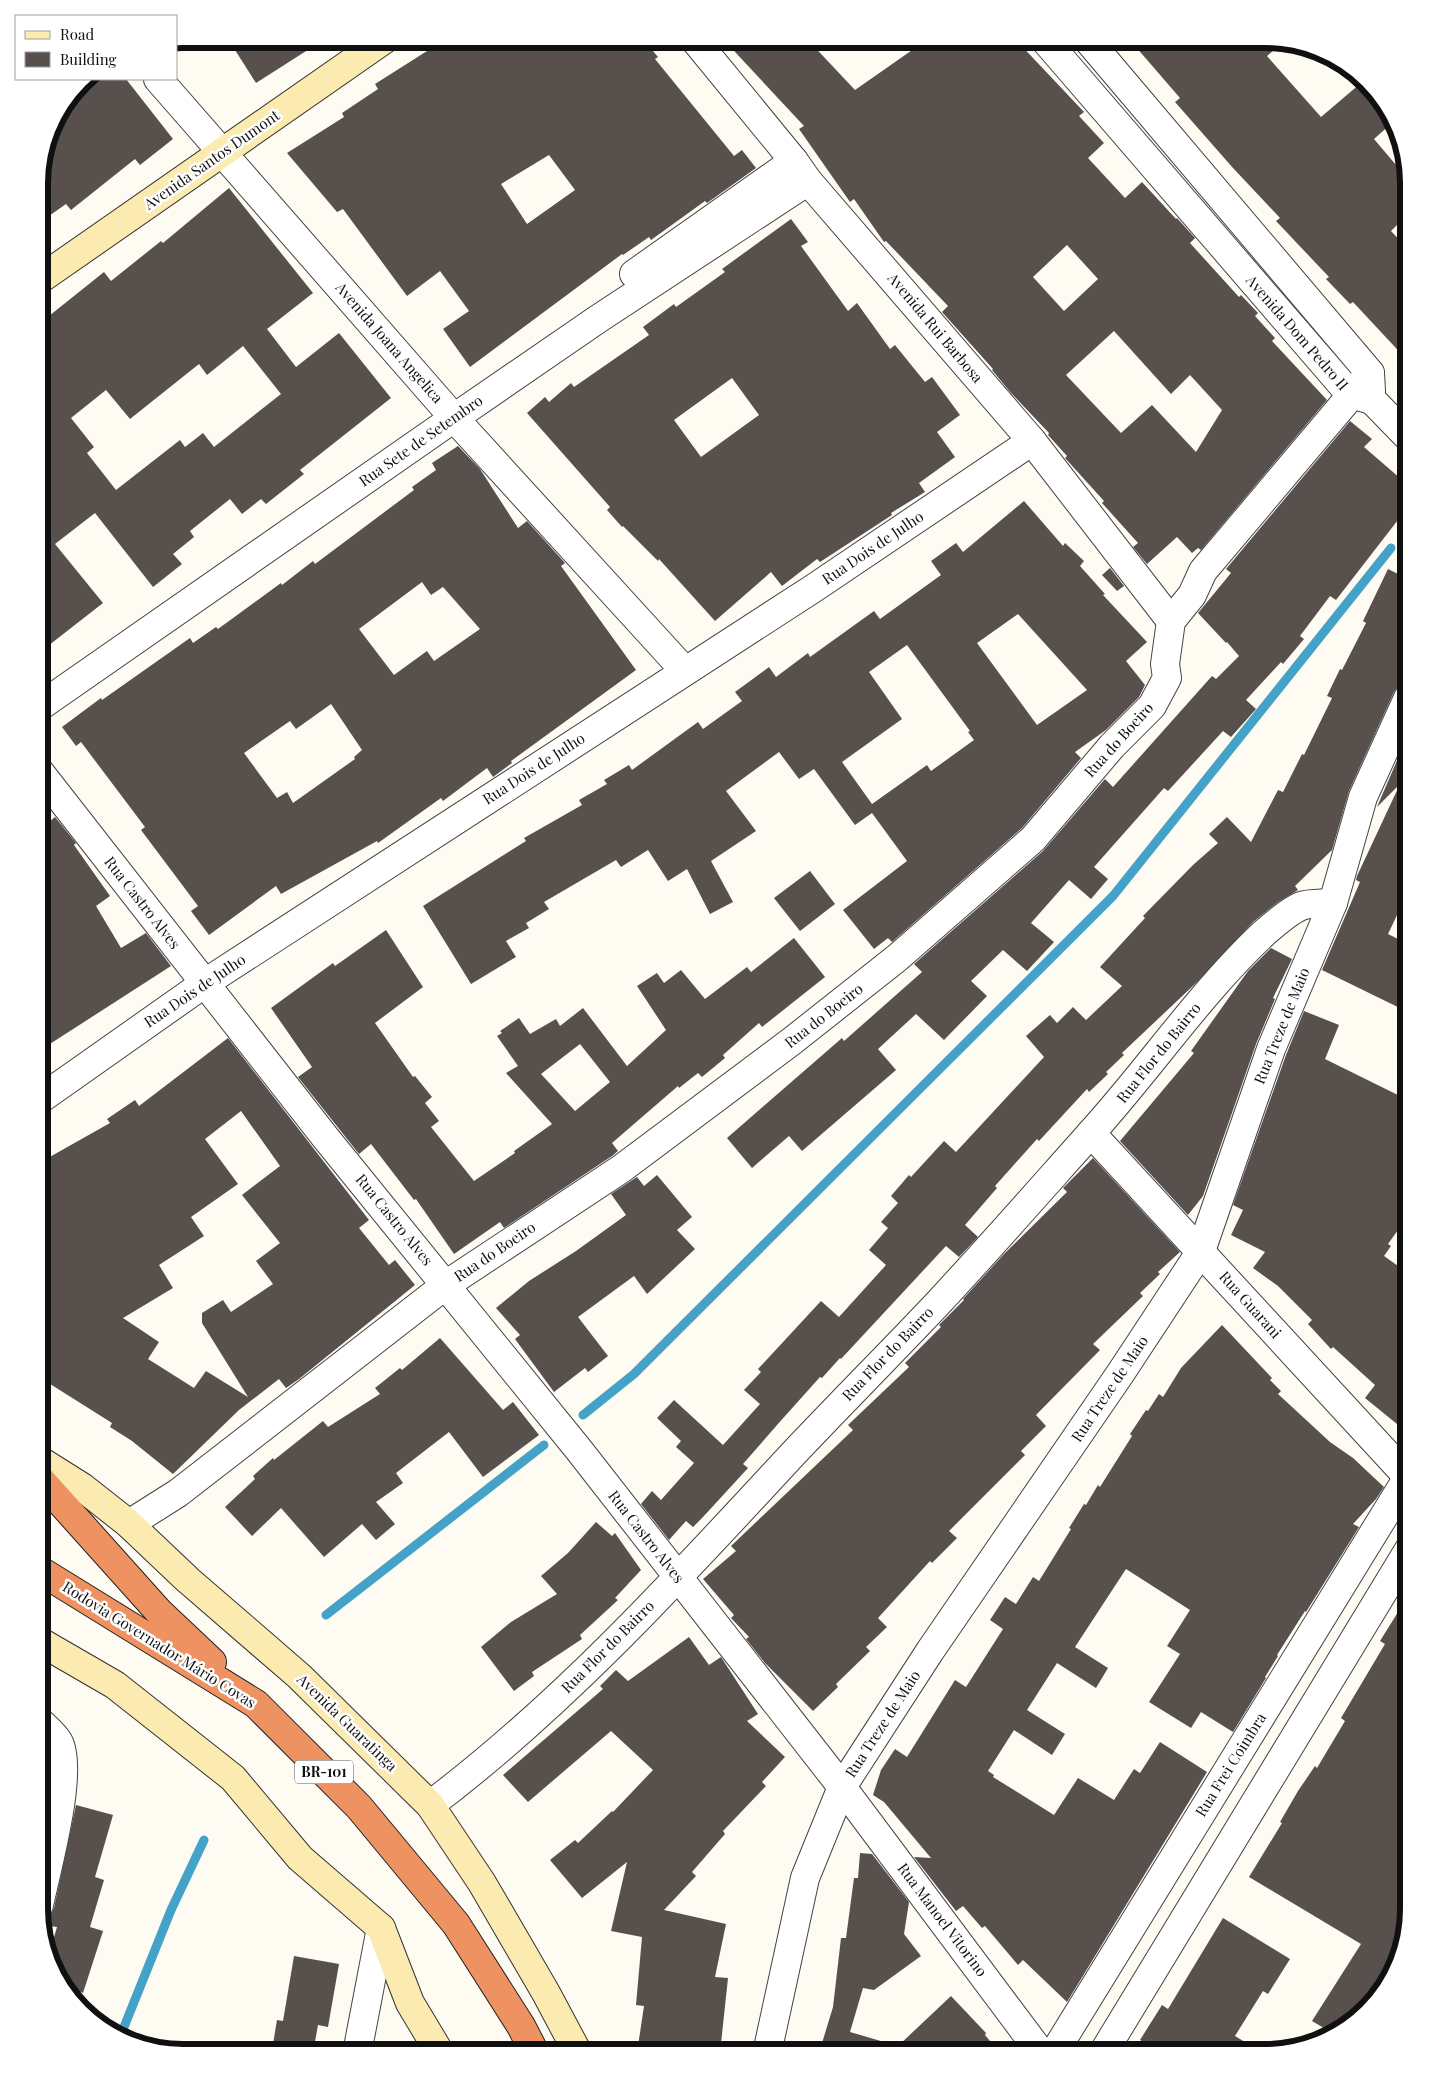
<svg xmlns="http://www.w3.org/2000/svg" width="1447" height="2092" viewBox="0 0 1447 2092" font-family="'Playfair Display',serif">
	<rect width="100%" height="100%" fill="#fefbf3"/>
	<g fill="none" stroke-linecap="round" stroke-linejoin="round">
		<!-- stream -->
		<g stroke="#44a2c8" stroke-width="9">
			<polyline points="583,1415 634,1374 1113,896 1391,548"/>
			<polyline points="326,1615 544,1445"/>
			<polyline points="120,2037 171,1910 204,1840"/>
		</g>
	</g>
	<!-- building -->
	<g fill="#58504c" fill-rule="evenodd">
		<polygon points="228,39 325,39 256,83"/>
		<path d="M446,39H643L658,57L655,59L734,156L742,150L756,168L707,203L705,201L651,240L649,237L623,255L622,254L470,367L443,329L469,311L440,271L407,296L343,209L337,212L287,153L344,117L342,113L378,89L375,84ZM549,155L575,190L527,224L501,184Z"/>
		<path d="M723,39H807L855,90L928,39H1015L1084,112L1079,116L1104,143L1088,158L1125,198L1142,182L1176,219L1177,218L1195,238L1190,243L1239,297L1241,295L1258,313L1255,316L1275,338L1272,341L1327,400L1201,550L1198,548L1192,553L1177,537L1147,564L1133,547L1138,543L1102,503L1104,501L1065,458L1067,456L1048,435L1049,433L1011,393L992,370L993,369L942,312L948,306L886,241L884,242L854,199L850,202L799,129L804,126ZM1067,245L1098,279L1064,311L1033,277ZM1114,331L1171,394L1190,375L1222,410L1196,452L1152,405L1121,433L1066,375Z"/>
		<polygon points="1129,39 1273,39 1283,42 1267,56 1321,117 1361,83 1389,110 1392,123 1374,139 1407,178 1408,183 1408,214 1391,231 1408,249 1408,361 1353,302 1350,304 1326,279 1329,277 1276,221 1280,218 1233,168 1175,102 1180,98"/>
		<polygon points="84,79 126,79 173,139 140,165 135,159 71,210 66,204 39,223 39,174 50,127"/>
		<path d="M229,188L313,293L267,329L296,367L339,333L391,398L300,470L304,474L266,504L261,499L242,514L230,499L190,531L194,537L173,554L182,564L153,587L95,513L55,544L103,603L39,653V324L104,272L111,281L161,241L163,243ZM243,346L281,394L214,447L203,433L185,447L180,440L116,490L87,453L94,447L71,418L106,390L130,419L199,364L207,375Z"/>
		<path d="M791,219L808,242L801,246L848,311L857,303L890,349L895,345L925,382L932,377L960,415L937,432L955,457L919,483L925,492L891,513L892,515L820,562L817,559L782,586L771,572L715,621L659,559L658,561L623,526L622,527L607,510L610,507L527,413L545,397L549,402L571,383L574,387L649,335L643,327L674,304L676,307L725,272L722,269ZM732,378L759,415L701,457L674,420Z"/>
		<polygon points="1350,421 1372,439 1364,447 1408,485 1408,507 1336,600 1330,596 1300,636 1304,639 1283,664 1281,662 1246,700 1256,709 1231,737 1223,731 1168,791 1164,788 1094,867 1108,879 1091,899 1069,880 1031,923 1054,942 1027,971 1003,950 971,981 987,996 944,1040 916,1014 878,1049 896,1070 802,1151 789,1136 752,1168 727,1138 842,1038 844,1041 922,972 914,964 1043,851 1105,779 1113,787 1212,676 1216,679 1239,656 1227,642 1226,643 1198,613 1231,573 1226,569"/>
		<path d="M458,446L480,469L518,528L527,521L565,563L561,566L636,670L511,761L512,763L493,777L487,768L443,801L441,798L378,843L377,841L281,894L276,886L209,935L191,911L198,906L141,830L145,827L81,742L76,746L62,727L101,698L102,700L190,638L193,643L216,627L218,629L281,583L282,585L313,561L315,564L414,490L412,487L436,470L432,463ZM422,582L431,595L443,587L480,629L434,661L427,651L394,675L359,629ZM331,704L362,750L354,757L355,759L293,803L287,792L277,798L244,753L290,721L296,729Z"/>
		<path d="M1024,501L1063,546L1065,543L1084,561L1080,566L1105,594L1103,595L1147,642L1126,661L1145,685L1139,697L1106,730L1075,752L1081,758L1022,828L892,942L888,938L874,949L843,910L907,861L872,813L855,825L814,769L799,779L779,752L726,791L756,831L711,861L733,902L710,914L687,869L668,881L648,850L621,867L616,860L544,902L549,909L526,923L529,928L506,941L516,957L471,984L423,906L526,841L524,838L582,805L579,800L607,784L604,780L629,765L632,770L698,722L703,729L742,701L735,692L769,667L776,677L808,653L810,657L874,611L880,619L941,575L931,561L956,543L963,552ZM1018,614L1087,690L1037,725L977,643ZM907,645L970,731L968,732L974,740L931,771L927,765L872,804L842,762L902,719L869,672Z"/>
		<polygon points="1110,568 1124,586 1117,591 1102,575"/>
		<polygon points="1388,569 1408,579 1408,683 1399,685 1394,692 1349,791 1332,850 1295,886 1298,890 1278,902 1253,922 1196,983 1122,1053 1124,1055 1106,1072 1108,1074 1089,1092 1087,1089 1039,1141 1037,1139 995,1186 997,1188 965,1225 978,1237 959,1257 946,1246 841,1359 840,1358 822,1378 820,1377 777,1425 743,1464 748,1468 703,1517 693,1527 686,1521 669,1540 641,1504 652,1491 661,1500 694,1463 676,1447 681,1441 657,1418 674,1400 723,1445 760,1404 744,1390 761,1372 758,1369 821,1301 839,1317 886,1265 869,1250 888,1228 881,1222 898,1203 891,1196 909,1175 911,1177 944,1141 956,1152 1044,1057 1026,1036 1050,1015 1057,1023 1073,1007 1086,1020 1122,986 1100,967 1145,918 1143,916 1193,865 1218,843 1209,834 1227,817 1251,842 1278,790 1283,792 1302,754 1304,755 1332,698 1327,696 1340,669 1342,670 1366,623 1363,621"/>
		<polygon points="1408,735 1408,892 1388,934 1408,944 1408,1012 1322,970 1360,882 1356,880 1357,876 1400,784 1377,807"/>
		<polygon points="55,817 76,843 74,845 110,896 96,906 121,948 146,933 171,966 39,1051 39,830"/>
		<polygon points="810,871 835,904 800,931 774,898"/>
		<path d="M386,930L423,987L375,1023L413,1077L415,1076L432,1097L425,1103L439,1121L431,1127L474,1181L515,1153L514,1151L552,1124L506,1073L518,1066L497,1036L502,1033L500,1031L519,1018L530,1034L556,1019L560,1026L583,1008L627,1066L666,1030L637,986L657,973L664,983L681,970L705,999L747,967L751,972L794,938L825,977L762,1027L759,1023L723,1055L725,1058L702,1077L698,1073L679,1088L678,1086L612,1143L618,1151L612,1156L504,1228L500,1222L454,1254L416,1199L414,1200L371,1144L359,1154L298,1077L312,1067L271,1008L333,963L335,966ZM580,1044L610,1082L575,1111L541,1074Z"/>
		<polygon points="1271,948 1292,959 1273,998 1275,999 1256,1044 1203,1196 1188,1215 1120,1141 1194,1053 1191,1051 1248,971"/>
		<polygon points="1304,1011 1339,1025 1325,1059 1408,1100 1408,1216 1388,1244 1391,1246 1384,1256 1408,1273 1408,1433 1365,1398 1375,1385 1333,1347 1331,1349 1308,1324 1312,1320 1278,1286 1253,1268 1265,1252 1231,1235 1243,1210 1233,1205 1286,1055"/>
		<path d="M228,1038L369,1220L359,1228L389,1265L395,1260L415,1285L299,1379L286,1388L279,1379L239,1410L173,1474L132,1441L110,1427L112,1423L39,1377V1163L110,1123L107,1119L135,1100L139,1106ZM241,1111L280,1166L242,1195L280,1243L256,1261L273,1284L231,1312L223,1300L202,1313V1323L248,1397L206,1371L194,1388L148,1359L159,1342L123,1318L173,1288L159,1265L204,1236L191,1217L238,1184L205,1139Z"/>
		<polygon points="1093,1158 1180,1252 1158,1272 1160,1274 1140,1293 1143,1296 1093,1344 1100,1350 1036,1415 1046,1426 1021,1451 1025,1455 949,1531 957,1538 932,1563 930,1561 878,1618 887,1627 866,1647 870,1651 836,1684 838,1687 813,1711 765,1663 746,1639 749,1637 731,1618 734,1615 703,1579 736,1551 731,1546 853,1430 848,1425 909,1367 905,1363 941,1327 939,1325 964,1300 963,1299 1004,1254 1067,1192 1063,1188"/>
		<polygon points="657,1175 692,1217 677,1230 695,1249 647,1294 634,1276 578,1317 608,1356 588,1372 585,1368 554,1392 515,1339 520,1335 496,1308 529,1281 576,1251 626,1215 611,1194 637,1177 644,1186"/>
		<polygon points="1222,1325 1272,1378 1270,1380 1281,1391 1278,1394 1330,1442 1353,1458 1384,1487 1376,1499 1353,1524 1359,1527 1306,1612 1305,1611 1277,1655 1278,1656 1265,1677 1266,1678 1233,1732 1201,1712 1191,1728 1149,1702 1180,1654 1167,1646 1190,1610 1126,1569 1075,1647 1108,1668 1096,1688 1057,1663 1027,1710 1065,1734 1052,1755 1014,1730 988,1771 994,1775 993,1777 1054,1815 1078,1778 1114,1800 1134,1769 1140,1773 1160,1742 1207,1772 1067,2002 1023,1960 1018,1965 985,1926 982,1928 963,1906 956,1911 914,1857 931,1858 884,1802 873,1795 881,1770 895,1749 907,1757 955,1680 966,1687 1003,1629 990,1620 1005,1597 1016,1604 1033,1577 1039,1581 1071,1529 1069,1528 1084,1504 1086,1505 1098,1485 1100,1487 1132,1436 1130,1434 1146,1410 1148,1411 1159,1394 1163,1397 1181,1368"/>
		<polygon points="440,1338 503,1410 513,1402 539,1435 483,1477 449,1432 396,1473 403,1483 376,1502 395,1524 376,1540 362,1524 324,1557 281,1508 252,1536 225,1507 255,1479 253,1476 273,1458 274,1460 323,1421 328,1427 380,1394 375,1388 400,1368 402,1370"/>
		<polygon points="596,1522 612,1536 615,1533 641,1570 615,1598 618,1600 580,1635 582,1639 532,1672 534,1676 514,1691 481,1647 511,1622 557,1594 541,1576 568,1553"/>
		<polygon points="1408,1596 1408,1910 1389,1981 1334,2034 1312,2021 1361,1944 1249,1877 1282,1823 1280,1822 1298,1791 1315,1766 1317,1768 1345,1721 1341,1718 1385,1644 1380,1641"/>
		<polygon points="689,1637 709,1665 721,1657 758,1714 747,1721 785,1757 762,1782 766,1786 723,1831 725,1834 692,1872 696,1876 664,1910 726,1924 715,1977 728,1978 720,2053 667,2051 638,2046 644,2006 636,2005 642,1937 611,1931 627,1862 582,1898 550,1860 575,1840 578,1843 612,1811 613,1812 653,1770 611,1731 528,1802 503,1775 603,1689 600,1686 616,1670 628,1681"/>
		<polygon points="39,1795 45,1797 39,1835"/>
		<polygon points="76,1805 113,1815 95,1877 104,1880 90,1927 103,1931 83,1993 81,1992 78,2001 58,1982 50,1951 57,1927 43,1925 42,1920 50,1916 54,1908"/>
		<polygon points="860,1853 872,1854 909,1902 904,1934 921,1956 874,1990 863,1988 850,2032 898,2046 951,1996 986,2033 985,2035 1000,2053 819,2053 833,2007 841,1938 846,1938 854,1878 858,1878"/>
		<polygon points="1223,1918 1290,1959 1268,1994 1263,1991 1235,2036 1263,2053 1162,2053 1140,2040 1162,2005 1168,2009"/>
		<polygon points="294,1956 339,1964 328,2027 318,2025 313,2053 287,2053 272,2050 277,2020 283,2021"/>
	</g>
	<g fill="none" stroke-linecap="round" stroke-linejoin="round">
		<!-- street casing -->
		<g stroke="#434343" stroke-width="30">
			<g id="street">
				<polyline points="694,39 794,161 808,181 1032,441 1171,621"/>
				<polyline points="1044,39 1350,394 1372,400"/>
				<polyline points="1087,39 1370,373 1371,391"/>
				<polyline points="158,79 454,418 684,670"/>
				<polyline points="634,274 794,161"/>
				<polyline points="1372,400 1408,437"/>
				<polyline points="39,707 454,418 598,319 808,181"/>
				<polyline points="39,771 325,1137 579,1450 842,1787 1041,2053"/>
				<polyline points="39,1100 205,983 814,588 1032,441"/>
				<polyline points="1091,1133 1408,1477"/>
				<polyline points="129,1524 178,1493 447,1284 621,1169 792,1041 897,958 1033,839 1112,746 1152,706 1167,678 1165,664 1171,621 1192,595 1203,571 1370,373"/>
				<path d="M430,1805C563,1705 680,1576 792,1455C841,1403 891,1353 940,1301C991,1246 1041,1189 1091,1133C1150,1068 1200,993 1264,933C1272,926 1291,910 1301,906C1309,903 1323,904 1333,903"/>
				<path d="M39,1905C46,1872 75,1768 58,1741C53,1733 45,1727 39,1721"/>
				<polyline points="357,2053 381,1928"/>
				<polyline points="767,2053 805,1878 842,1787 930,1651 1120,1374 1201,1251 1271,1049 1333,903 1363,797 1408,698"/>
				<polyline points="1054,2053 1408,1477"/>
				<polyline points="1103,2053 1408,1551"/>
			</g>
		</g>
		<!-- secondary casing -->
		<g stroke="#323232" stroke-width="30">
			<g id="secondary">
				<polyline points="39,280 385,39"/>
				<polyline points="39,1460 82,1487 129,1524 188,1580 299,1676 430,1805 482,1883 546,1993 578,2053"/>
				<polyline points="39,1641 115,1685 233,1778 300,1858 381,1928 410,2003 440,2053"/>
			</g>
		</g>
		<!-- highway casing -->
		<g stroke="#212121" stroke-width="30">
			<g id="highway">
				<polyline points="39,1478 160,1613 212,1662"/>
				<polyline points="39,1570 256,1704 359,1807 456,1924 521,2026 535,2053"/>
			</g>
		</g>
		<!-- street -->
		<use href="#street" stroke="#fff" stroke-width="28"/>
		<!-- secondary -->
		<use href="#secondary" stroke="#fbebb1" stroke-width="28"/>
		<!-- highway -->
		<use href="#highway" stroke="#ee9262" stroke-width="28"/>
	</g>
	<g text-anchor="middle" stroke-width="5" stroke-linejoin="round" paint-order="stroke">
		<!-- shield labels -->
		<rect fill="#fff" stroke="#585858" stroke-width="1" x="295" y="1760.5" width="58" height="23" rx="4"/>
		<g font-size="14" font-weight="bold" fill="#101010">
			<text x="324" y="1777">BR-101</text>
		</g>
		<!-- street labels -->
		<g font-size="15" fill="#101010" stroke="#fff">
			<text transform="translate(212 160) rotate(-35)" y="5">Avenida Santos Dumont</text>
			<text transform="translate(935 328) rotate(50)" y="5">Avenida Rui Barbosa</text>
			<text transform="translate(1297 333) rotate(49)" y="5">Avenida Dom Pedro II</text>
			<text transform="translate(389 343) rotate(49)" y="5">Avenida Joana Angelica</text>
			<text transform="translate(421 441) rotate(-35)" y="5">Rua Sete de Setembro</text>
			<text transform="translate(873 548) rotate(-34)" y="5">Rua Dois de Julho</text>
			<text transform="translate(1119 740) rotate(-48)" y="5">Rua do Boeiro</text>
			<text transform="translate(534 769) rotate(-33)" y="5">Rua Dois de Julho</text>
			<text transform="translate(142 903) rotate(52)" y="5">Rua Castro Alves</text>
			<text transform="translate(195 991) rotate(-34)" y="5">Rua Dois de Julho</text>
			<text transform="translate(824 1016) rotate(-38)" y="5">Rua do Boeiro</text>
			<text transform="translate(1282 1026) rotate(-68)" y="5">Rua Treze de Maio</text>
			<text transform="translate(1159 1053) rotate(-51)" y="5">Rua Flor do Bairro</text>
			<text transform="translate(394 1220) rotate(51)" y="5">Rua Castro Alves</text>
			<text transform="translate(495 1252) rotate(-34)" y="5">Rua do Boeiro</text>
			<text transform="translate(1250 1305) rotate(48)" y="5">Rua Guarani</text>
			<text transform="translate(888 1354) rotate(-46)" y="5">Rua Flor do Bairro</text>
			<text transform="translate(1110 1389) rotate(-56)" y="5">Rua Treze de Maio</text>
			<text transform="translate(646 1537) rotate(52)" y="5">Rua Castro Alves</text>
			<text transform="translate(159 1645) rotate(32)" y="5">Rodovia Governador Mário Covas</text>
			<text transform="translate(608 1647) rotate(-45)" y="5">Rua Flor do Bairro</text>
			<text transform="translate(347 1723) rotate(44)" y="5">Avenida Guaratinga</text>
			<text transform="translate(883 1724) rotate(-57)" y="5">Rua Treze de Maio</text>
			<text transform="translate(1231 1765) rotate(-58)" y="5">Rua Frei Coimbra</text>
			<text transform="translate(942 1920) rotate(53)" y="5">Rua Manoel Vitorino</text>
		</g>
	</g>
	<!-- crop -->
	<path d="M0 0H1447V2092H0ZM183 48H1265A135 135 0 0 1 1400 183V1909A135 135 0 0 1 1265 2044H183A135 135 0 0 1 48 1909V183A135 135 0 0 1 183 48Z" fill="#fff" fill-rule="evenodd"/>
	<path fill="none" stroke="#101010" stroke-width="6" d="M183 48H1265A135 135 0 0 1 1400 183V1909A135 135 0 0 1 1265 2044H183A135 135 0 0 1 48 1909V183A135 135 0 0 1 183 48Z"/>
	<!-- legend -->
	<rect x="15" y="15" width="162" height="65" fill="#ffffff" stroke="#9f9f9f"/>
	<rect x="25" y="31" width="25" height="8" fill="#fbebb1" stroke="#9f9f9f"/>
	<text x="60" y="40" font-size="15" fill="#101010">Road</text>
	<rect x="25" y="52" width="25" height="15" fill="#58504c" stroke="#9f9f9f"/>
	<text x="60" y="65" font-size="15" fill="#101010">Building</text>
</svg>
